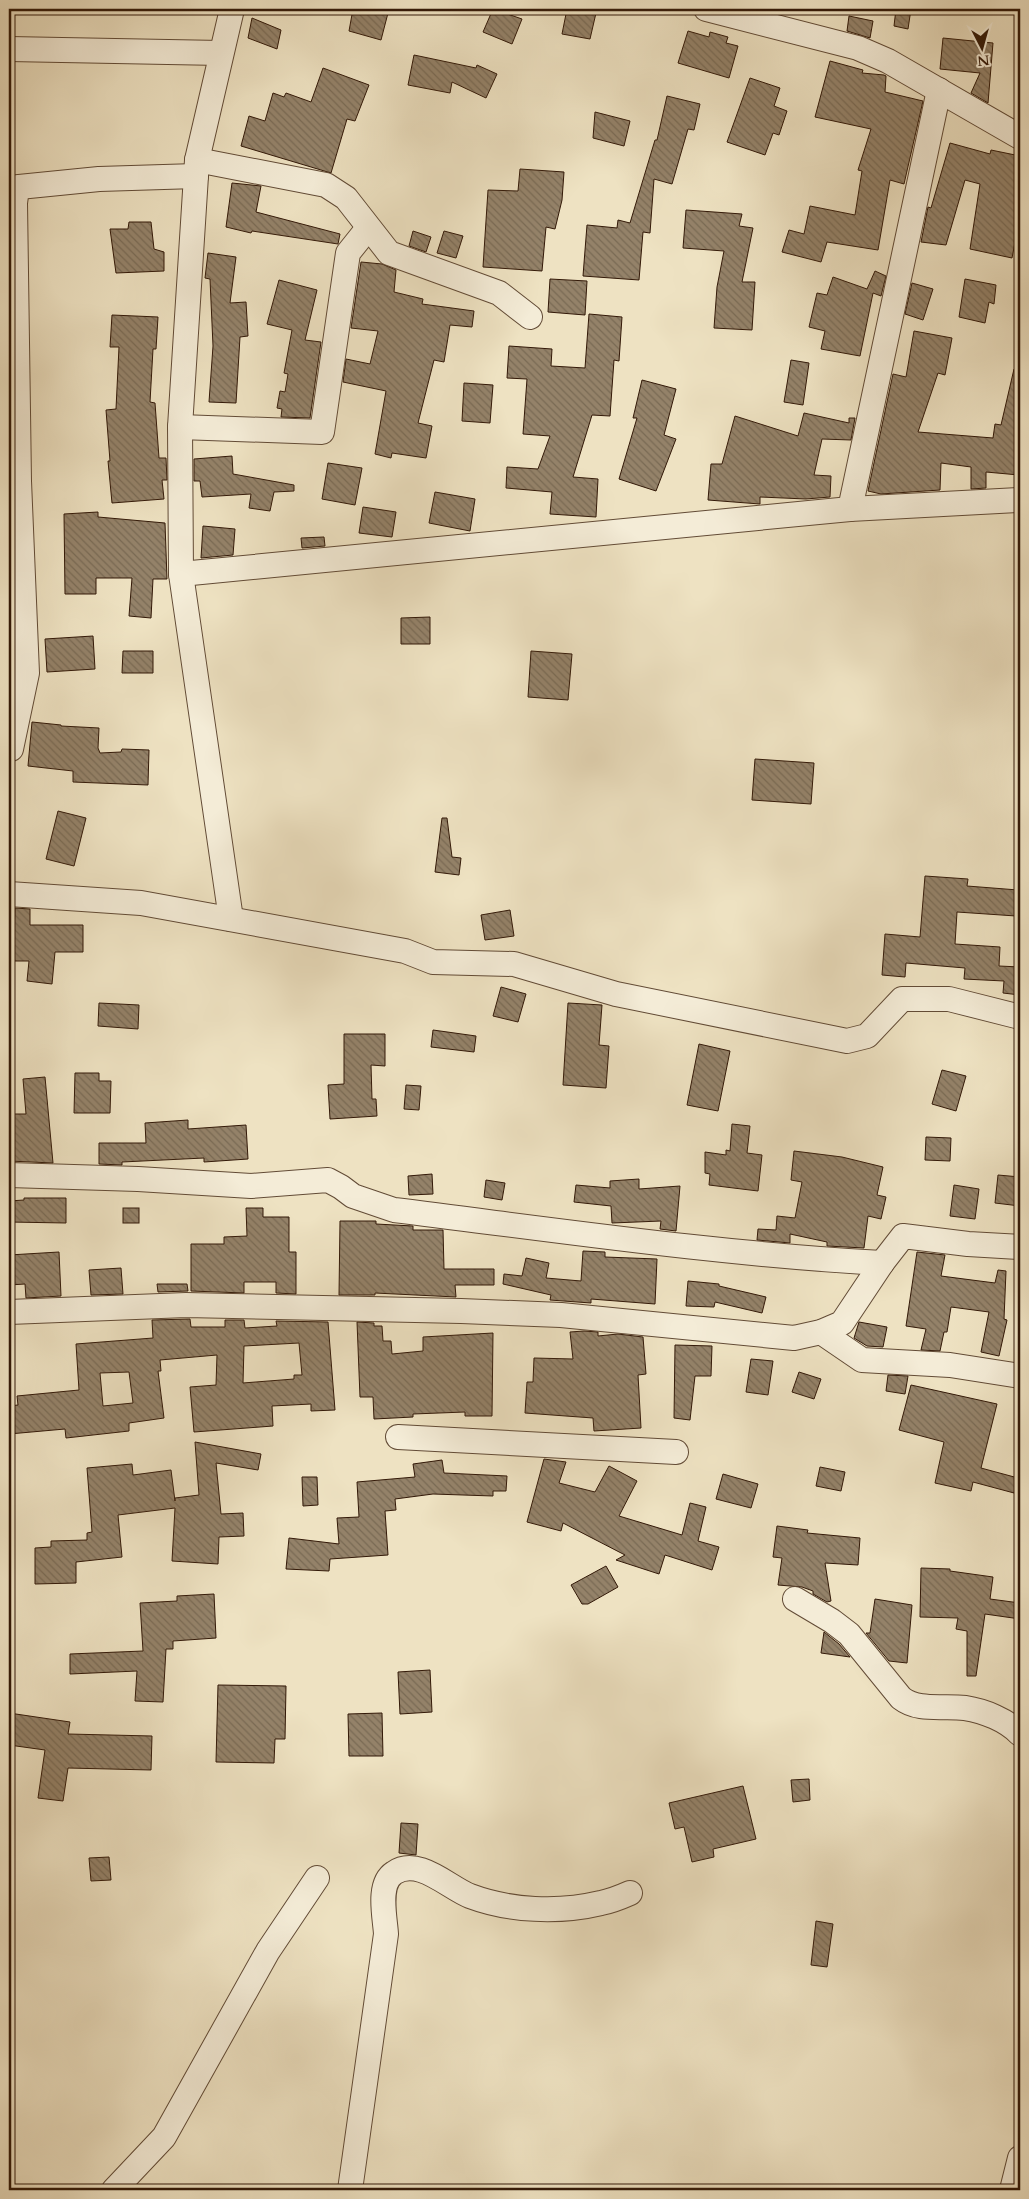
<svg xmlns="http://www.w3.org/2000/svg" width="1029" height="2199" viewBox="0 0 1029 2199" font-family="Cardo,serif">
	<defs>
		<pattern id="building-back-hatch" width="6" height="6" patternUnits="userSpaceOnUse" patternTransform="scale(1.25)"><rect width="6" height="6" fill="#948269"/><path d="M-1 5l2 2M0 0l6 6M5-1l2 2" fill="none" stroke="#796a54"/></pattern>
	</defs>
	<rect width="100%" height="100%" fill="#eee2c2"/>
	<filter id="stains"><feTurbulence type="fractalNoise" baseFrequency=".004" numOctaves="4"/><feColorMatrix values="0 0 0 0 .2 0 0 0 0 .09 0 0 0 0 .02 0 0 0 .5 -.17"/></filter>
	<radialGradient id="worn" r=".72"><stop offset=".6" stop-color="#630" stop-opacity="0"/><stop offset="1" stop-color="#630" stop-opacity=".3"/></radialGradient>
	<!-- building -->
	<g fill="url(#building-back-hatch)" stroke="#331908" fill-rule="evenodd">
		<polygon points="353,9 372,9 388,13 381,40 349,31"/>
		<polygon points="493,9 522,19 512,44 483,32"/>
		<polygon points="567,9 596,13 590,39 562,34"/>
		<polygon points="896,9 911,9 908,29 894,26"/>
		<polygon points="849,16 873,21 870,38 847,31"/>
		<polygon points="252,18 281,30 277,49 248,38"/>
		<polygon points="688,31 709,37 710,32 728,37 726,43 738,46 729,78 678,63"/>
		<polygon points="943,38 993,43 988,103 971,93 980,73 940,69"/>
		<polygon points="414,55 476,68 477,65 497,74 486,98 452,82 450,93 408,85"/>
		<polygon points="830,61 863,70 862,73 884,75 886,76 885,92 923,101 904,184 890,180 878,250 827,242 821,262 782,252 789,230 804,234 810,206 855,215 862,171 858,170 871,129 815,117"/>
		<polygon points="323,68 369,85 355,121 347,119 331,173 241,146 249,116 265,121 273,93 284,97 286,93 311,102"/>
		<polygon points="750,78 780,88 774,106 787,111 779,135 773,133 765,155 727,142"/>
		<polygon points="667,96 700,104 694,130 688,129 672,184 654,179 650,233 643,232 639,280 583,276 587,225 617,228 618,220 630,223 655,140 657,140"/>
		<polygon points="595,112 630,121 624,146 593,138"/>
		<polygon points="950,143 990,154 991,150 1020,156 1020,216 1012,258 970,249 980,184 965,180 946,245 921,242 928,207 931,208"/>
		<polygon points="520,169 564,172 562,200 555,229 546,227 542,271 483,267 488,190 518,191"/>
		<polygon points="232,183 261,186 256,212 340,234 338,244 252,231 251,233 226,227"/>
		<polygon points="686,210 742,214 739,226 753,228 742,282 755,282 752,330 714,328 717,287 724,251 683,248"/>
		<polygon points="129,222 151,222 154,249 164,252 164,271 116,273 110,229 128,229"/>
		<polygon points="413,231 431,237 426,252 409,246"/>
		<polygon points="444,231 463,236 456,258 437,253"/>
		<polygon points="208,253 236,257 230,303 246,302 248,336 240,337 236,403 209,402 213,346 210,279 205,278"/>
		<polygon points="361,262 382,264 396,270 394,292 423,299 422,304 474,311 472,327 450,325 444,362 434,360 418,423 432,426 426,458 392,453 391,458 375,454 386,391 343,382 346,359 370,364 378,331 351,328"/>
		<polygon points="875,271 886,276 881,296 873,293 860,356 821,349 825,331 809,327 817,293 827,295 833,277 867,289"/>
		<polygon points="550,279 587,281 585,315 548,312"/>
		<polygon points="965,279 996,285 994,304 989,302 985,323 959,317"/>
		<polygon points="279,280 317,290 305,340 321,342 310,418 281,417 282,409 277,408 280,391 285,392 288,374 284,373 292,330 267,324"/>
		<polygon points="912,283 933,289 923,320 905,314"/>
		<polygon points="589,314 622,317 619,361 614,360 610,416 592,415 573,477 598,479 596,517 550,514 552,492 506,488 507,467 538,469 550,436 523,434 527,379 507,378 509,346 552,349 551,366 585,368"/>
		<polygon points="112,315 158,317 156,349 153,349 150,402 155,403 159,458 166,458 167,480 162,480 164,499 112,503 108,461 110,461 106,410 116,409 119,347 110,347"/>
		<polygon points="914,331 952,338 945,375 938,373 918,432 993,438 995,424 1001,425 1014,369 1020,370 1019,475 986,472 986,488 971,489 971,467 941,463 940,490 881,494 868,491 893,374 906,377"/>
		<polygon points="791,360 809,363 803,405 784,402"/>
		<polygon points="642,380 676,389 664,435 676,439 656,491 619,479 637,418 633,418"/>
		<polygon points="464,383 493,385 490,423 462,421"/>
		<polygon points="804,413 849,423 849,418 855,418 851,440 822,439 814,475 831,476 830,497 806,499 760,497 760,504 708,500 711,464 722,464 735,416 798,436"/>
		<polygon points="232,456 233,474 294,485 294,491 274,492 270,511 249,508 251,494 202,497 200,481 194,481 194,459"/>
		<polygon points="328,463 362,468 355,505 322,499"/>
		<polygon points="435,492 475,499 470,531 429,523"/>
		<polygon points="363,507 396,512 392,537 359,533"/>
		<polygon points="98,512 98,517 165,523 167,579 153,579 151,618 129,616 132,578 96,578 96,594 65,594 64,514"/>
		<polygon points="203,526 235,529 233,555 201,558"/>
		<polygon points="324,537 325,546 302,548 301,538"/>
		<polygon points="430,617 430,644 401,644 401,618"/>
		<polygon points="93,636 95,669 47,672 45,639"/>
		<polygon points="123,651 153,651 153,673 122,673"/>
		<polygon points="531,651 572,654 568,700 528,697"/>
		<polygon points="32,722 61,725 61,726 99,728 98,748 100,753 121,752 122,749 149,750 148,785 73,782 73,771 28,766"/>
		<polygon points="755,759 814,763 811,804 752,800"/>
		<polygon points="58,811 86,818 74,866 46,859"/>
		<polygon points="442,818 447,818 452,857 461,858 459,875 435,872"/>
		<polygon points="925,876 968,879 967,886 1018,890 1016,916 957,912 955,944 1000,947 999,966 1020,967 1020,995 1003,993 1004,981 964,979 965,968 906,963 905,977 882,975 885,934 920,937"/>
		<polygon points="15,908 30,909 30,925 83,925 83,952 55,952 52,984 27,981 29,961 13,961"/>
		<polygon points="510,910 514,936 485,940 481,915"/>
		<polygon points="501,987 526,994 518,1022 493,1016"/>
		<polygon points="99,1003 139,1005 138,1029 98,1026"/>
		<polygon points="568,1003 602,1005 599,1045 609,1046 606,1088 563,1085"/>
		<polygon points="433,1030 476,1036 474,1052 431,1047"/>
		<polygon points="344,1034 385,1034 385,1066 371,1065 372,1099 376,1099 377,1116 330,1119 328,1085 344,1084"/>
		<polygon points="699,1044 730,1051 718,1111 687,1105"/>
		<polygon points="942,1070 966,1076 956,1111 932,1104"/>
		<polygon points="75,1073 99,1073 99,1081 111,1081 110,1113 74,1113"/>
		<polygon points="45,1077 53,1163 9,1161 10,1114 26,1114 23,1079"/>
		<polygon points="406,1085 421,1086 419,1110 404,1109"/>
		<polygon points="188,1120 188,1129 246,1125 248,1159 204,1162 204,1158 122,1162 122,1165 99,1164 99,1143 146,1143 145,1123"/>
		<polygon points="732,1124 750,1126 747,1153 762,1155 758,1191 709,1185 710,1174 705,1173 705,1152 726,1155 726,1150 730,1151"/>
		<polygon points="926,1137 951,1138 950,1161 925,1160"/>
		<polygon points="794,1151 842,1157 883,1167 877,1195 886,1197 881,1219 868,1216 864,1248 827,1246 827,1242 790,1234 790,1243 757,1240 758,1229 776,1230 777,1216 795,1218 802,1182 791,1180"/>
		<polygon points="432,1174 433,1194 409,1195 408,1176"/>
		<polygon points="998,1175 1020,1177 1020,1206 995,1203"/>
		<polygon points="639,1179 639,1189 680,1186 676,1231 660,1229 661,1221 612,1223 611,1206 574,1202 576,1185 610,1188 610,1181"/>
		<polygon points="486,1180 505,1183 502,1200 484,1197"/>
		<polygon points="954,1185 979,1189 975,1219 950,1216"/>
		<polygon points="24,1198 66,1198 66,1223 9,1222 9,1201 24,1200"/>
		<rect x="123" y="1208" width="16" height="15"/>
		<polygon points="246,1208 263,1208 263,1217 289,1217 289,1252 296,1252 296,1294 276,1293 276,1282 244,1282 244,1293 191,1291 191,1244 224,1244 224,1237 247,1236"/>
		<polygon points="340,1221 376,1221 376,1224 413,1226 413,1230 443,1230 444,1269 494,1269 494,1285 455,1285 456,1297 375,1293 375,1295 339,1295"/>
		<polygon points="583,1251 605,1252 605,1257 657,1259 655,1304 591,1299 591,1303 550,1300 551,1295 503,1284 504,1274 522,1276 526,1258 549,1263 546,1278 581,1281"/>
		<polygon points="59,1252 61,1296 26,1298 25,1284 9,1285 9,1255"/>
		<polygon points="917,1252 945,1255 941,1276 995,1283 998,1270 1006,1271 1004,1319 1007,1320 999,1356 981,1352 989,1312 951,1307 947,1332 944,1332 940,1351 921,1350 926,1329 906,1326"/>
		<polygon points="121,1268 123,1294 91,1295 89,1270"/>
		<polygon points="688,1281 719,1284 719,1286 766,1297 762,1313 715,1302 714,1307 686,1306"/>
		<polygon points="157,1284 187,1284 188,1291 158,1292"/>
		<path d="M190,1319L191,1327H225V1320H244L245,1328L277,1326L276,1321L328,1322L335,1410L311,1411V1404L272,1406L273,1426L194,1432L190,1387L216,1385L217,1355L160,1360L161,1371H158L164,1418L129,1423V1431L66,1438L65,1429L9,1434V1406L18,1405L17,1396L79,1390L76,1344L153,1338L152,1320ZM299,1343L302,1375H294V1379L243,1383L244,1346ZM129,1372L133,1403L103,1406L100,1373Z"/>
		<polygon points="357,1322 374,1323 374,1326 382,1326 383,1341 391,1341 392,1354 423,1351 423,1337 493,1333 492,1416 465,1416 465,1412 413,1414 413,1417 374,1419 373,1397 360,1397"/>
		<polygon points="859,1322 887,1327 883,1347 867,1346 854,1338"/>
		<polygon points="584,1331 598,1332 598,1336 618,1334 643,1337 646,1374 638,1375 641,1428 594,1431 593,1418 525,1413 527,1382 533,1382 534,1358 573,1359 570,1332"/>
		<polygon points="675,1345 712,1346 711,1376 695,1376 690,1420 674,1418"/>
		<polygon points="751,1359 773,1361 768,1395 746,1392"/>
		<polygon points="799,1372 821,1379 814,1399 792,1392"/>
		<polygon points="888,1375 908,1376 905,1394 886,1391"/>
		<polygon points="911,1385 997,1404 981,1468 1018,1478 1014,1493 973,1482 971,1491 935,1483 944,1442 899,1430"/>
		<polygon points="195,1442 261,1454 258,1470 216,1463 221,1514 243,1513 244,1536 219,1537 218,1564 172,1561 175,1508 118,1515 122,1557 76,1562 76,1583 35,1584 35,1548 51,1547 51,1541 87,1540 87,1533 92,1532 87,1468 132,1464 133,1475 171,1470 175,1501 175,1498 199,1495"/>
		<polygon points="544,1459 566,1462 559,1483 595,1492 609,1466 637,1481 619,1516 682,1535 690,1503 706,1507 698,1541 719,1547 712,1570 665,1555 659,1574 616,1560 625,1555 563,1523 561,1531 527,1522"/>
		<polygon points="442,1460 444,1473 507,1476 506,1491 493,1491 493,1496 433,1494 395,1499 396,1510 385,1511 388,1555 330,1559 329,1571 286,1569 289,1538 339,1544 337,1518 359,1517 357,1482 415,1477 413,1464"/>
		<polygon points="820,1467 845,1472 841,1491 816,1486"/>
		<polygon points="723,1474 758,1484 751,1508 716,1499"/>
		<polygon points="302,1477 317,1477 318,1505 303,1506"/>
		<polygon points="777,1526 808,1530 807,1533 860,1538 858,1565 825,1563 831,1601 827,1602 813,1594 813,1591 802,1587 778,1585 782,1558 773,1557"/>
		<polygon points="606,1566 618,1587 588,1604 582,1604 571,1585"/>
		<polygon points="921,1568 950,1569 950,1571 993,1577 990,1599 1020,1603 1020,1619 985,1614 976,1676 967,1676 967,1631 956,1629 958,1618 920,1617"/>
		<polygon points="214,1594 216,1638 173,1641 173,1649 166,1649 163,1702 135,1701 137,1671 70,1674 70,1654 143,1651 140,1603 177,1601 177,1596"/>
		<polygon points="875,1599 912,1605 907,1663 889,1661 866,1633 870,1633"/>
		<polygon points="824,1632 839,1644 850,1657 821,1653"/>
		<polygon points="430,1670 432,1712 400,1714 398,1672"/>
		<polygon points="218,1685 286,1686 285,1739 275,1739 274,1763 216,1762"/>
		<polygon points="9,1713 70,1722 68,1734 152,1736 151,1770 68,1768 63,1801 38,1798 45,1750 9,1745"/>
		<polygon points="382,1713 383,1756 349,1756 348,1714"/>
		<polygon points="809,1779 810,1800 793,1802 791,1780"/>
		<polygon points="743,1786 756,1839 713,1849 714,1857 692,1862 684,1827 675,1829 669,1803"/>
		<polygon points="401,1823 418,1824 416,1855 399,1853"/>
		<polygon points="109,1857 111,1880 91,1881 89,1858"/>
		<polygon points="816,1921 833,1924 827,1967 811,1965"/>
	</g>
	<g fill="none" stroke-linecap="round" stroke-linejoin="round">
		<!-- minor casing -->
		<g stroke="#624b36" stroke-width="26">
			<g id="minor">
				<polyline points="706,9 858,48 888,61 1020,137"/>
				<polyline points="9,49 221,53"/>
				<polyline points="197,160 326,185 346,198 389,253 499,293 530,317"/>
				<polyline points="9,188 99,179 196,176"/>
				<polyline points="180,427 322,432 348,253 368,228"/>
				<polyline points="850,509 939,90"/>
				<polyline points="181,574 850,509 1020,500"/>
				<polyline points="11,749 27,673 19,481 15,203 17,188"/>
				<polyline points="9,894 141,903 405,951 433,962 514,964 616,994 847,1041 867,1036 902,999 949,999 1020,1017"/>
				<polyline points="231,919 181,574 180,427 197,160 232,9"/>
				<path d="M9,1175L138,1179L251,1186L328,1180L341,1187L353,1196L394,1210C556,1230 718,1254 882,1263"/>
				<polyline points="9,1312 186,1305 461,1311 561,1315 794,1338 821,1332 842,1323 882,1263 903,1236 968,1244 1020,1247"/>
				<polyline points="821,1332 862,1360 950,1365 1020,1376"/>
				<polyline points="398,1437 676,1452"/>
				<path d="M795,1599L832,1621L849,1634L901,1698C919,1712 943,1705 965,1708C984,1711 1007,1720 1020,1734"/>
				<polyline points="114,2190 164,2137 268,1951 317,1878"/>
				<path d="M350,2190L386,1934C385,1917 377,1884 394,1873C418,1856 449,1888 470,1896C510,1911 559,1913 601,1903C611,1901 621,1897 630,1893"/>
				<polyline points="1012,2190 1020,2158"/>
			</g>
		</g>
		<!-- minor -->
		<use href="#minor" stroke="#f4ecd7" stroke-width="24"/>
	</g>
	<!-- margin -->
	<rect width="1029" height="2199" fill="none" stroke="#eee2c2" stroke-width="30"/>
	<rect x="10" y="10" width="1009" height="2179" fill="none" stroke="#331908" stroke-width="2.5"/>
	<rect x="15" y="15" width="999" height="2169" fill="none" stroke="#331908"/>
	<!-- north arrow -->
	<g transform="translate(982 48) rotate(174)" stroke="#f4ecd7" stroke-width="4" paint-order="stroke">
	<path d="M0-4L9 19L0 12L-9 19Z" fill="#331908"/>
	<text y="-8" font-size="14" font-weight="bold" text-anchor="middle" fill="#331908">N</text>
	</g>
	<rect width="100%" height="100%" filter="url(#stains)"/>
	<rect width="100%" height="100%" fill="url(#worn)"/>
</svg>
